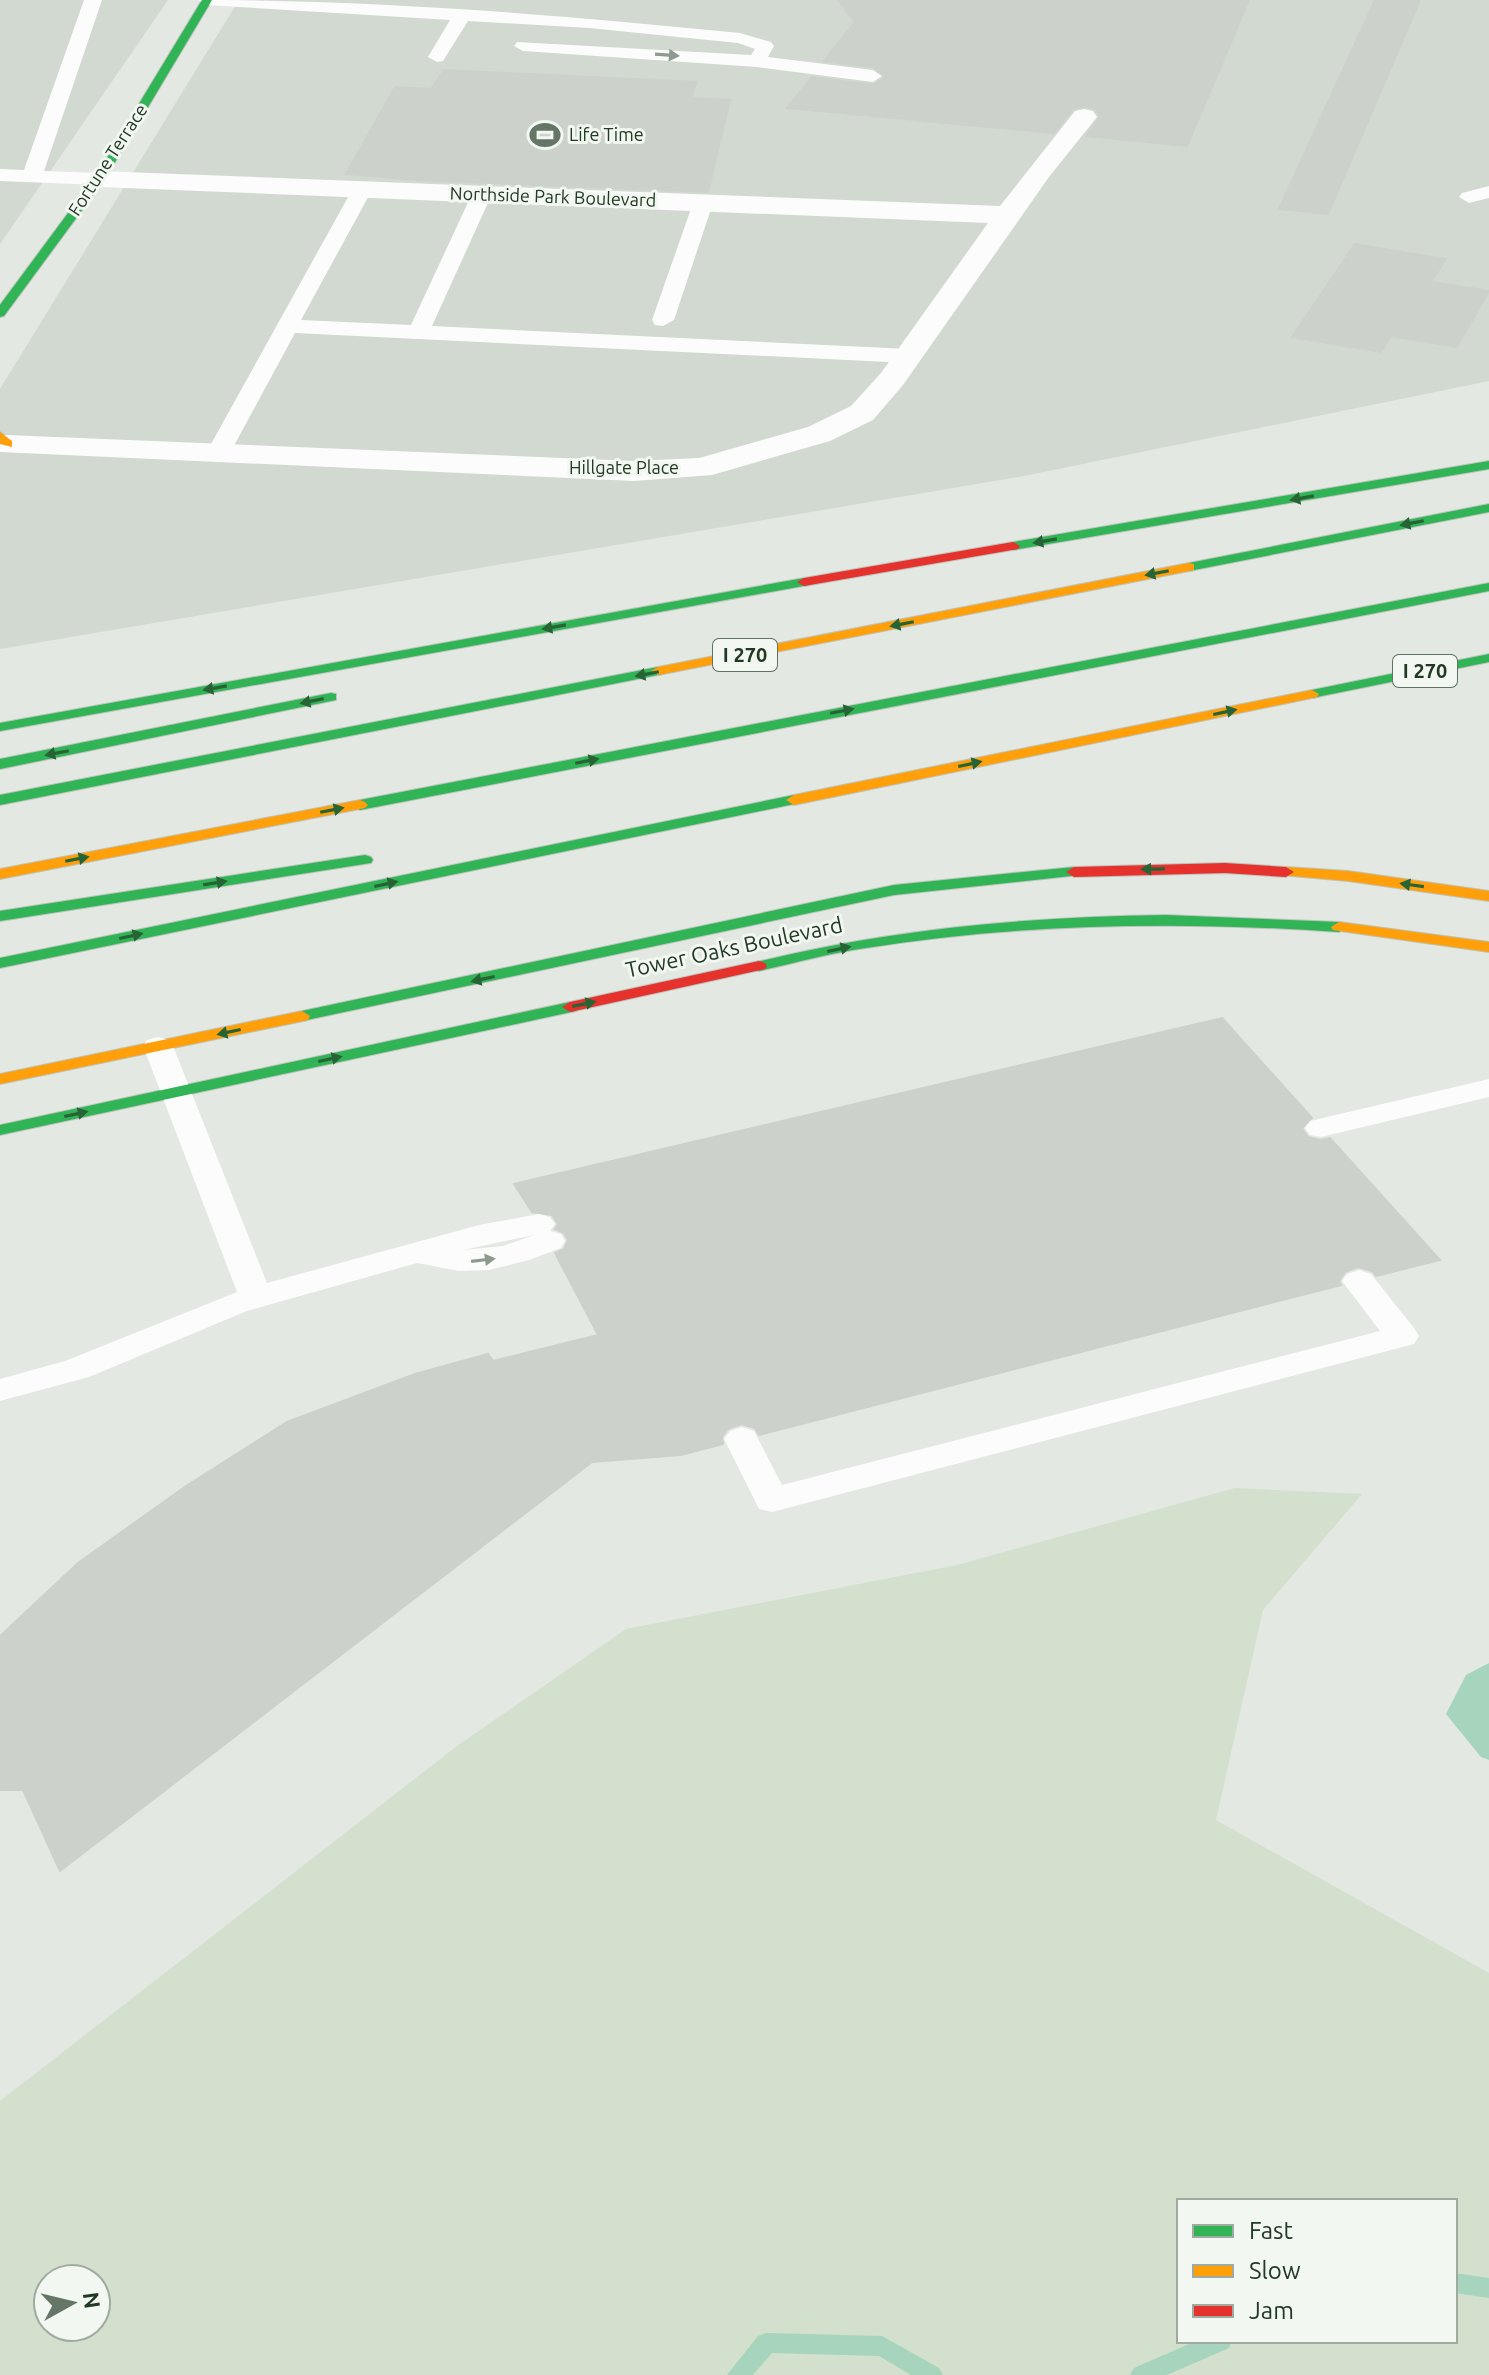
<svg xmlns="http://www.w3.org/2000/svg" width="1489" height="2375" viewBox="0 0 1489 2375" font-family="Ubuntu,sans-serif">
	<rect width="100%" height="100%" fill="#e3e8e2"/>
	<!-- built -->
	<g fill="#d2d9d1">
		<polygon points="0,0 168,0 0,244"/>
		<polygon points="239,0 1489,0 1489,381 1024,476 0,649 0,389"/>
	</g>
	<!-- green -->
	<path fill="#d3e0cd" fill-rule="evenodd" d="M1235,1488L1362,1494L1263,1610L1216,1820L1489,1973V2375H0V2101L457,1746L626,1629L957,1565ZM1179,2201H1455V2341H1179ZM48,2279H96V2327H48Z"/>
	<!-- water -->
	<polygon fill="#a6d4bd" points="1489,1663 1489,1760 1481,1757 1446,1714 1466,1675"/>
	<g fill="none" stroke-linecap="round" stroke-linejoin="round">
		<!-- stream -->
		<g fill="#a6d4bd" fill-rule="evenodd">
			<polygon points="1455,2273 1489,2278 1489,2298 1455,2293"/>
			<polygon points="766,2333 882,2336 939,2368 943,2375 911,2375 879,2356 772,2353 753,2375 727,2375 758,2336"/>
			<polygon points="1196,2341 1232,2341 1229,2348 1167,2375 1130,2375 1134,2368"/>
		</g>
	</g>
	<!-- building -->
	<g fill="#ccd1cb" stroke="#ccd1cb" stroke-width="2">
		<polygon points="838,0 1249,0 1187,146 1086,136 1100,117 1096,109 1085,106 1073,109 1054,133 787,108 812,77 873,85 885,77 873,67 824,61 855,22"/>
		<polygon points="1375,0 1420,0 1328,214 1279,209"/>
		<polygon points="444,70 697,82 691,98 730,100 708,192 419,180 346,174 395,87 431,89"/>
		<polygon points="1355,244 1446,259 1431,282 1489,291 1457,347 1391,336 1381,352 1292,337"/>
		<polygon points="1222,1018 1312,1118 1302,1128 1308,1137 1320,1140 1330,1138 1440,1260 1376,1276 1372,1271 1358,1267 1345,1272 1339,1281 1341,1285 759,1435 755,1428 741,1424 728,1429 722,1437 723,1444 681,1455 592,1462 60,1871 23,1790 0,1790 0,1636 78,1563 186,1486 287,1422 415,1374 488,1354 493,1361 598,1335 555,1253 564,1249 568,1240 564,1233 555,1229 558,1224 552,1215 532,1212 514,1184"/>
	</g>
	<g fill="none" stroke-linecap="round" stroke-linejoin="round">
		<!-- fast casing -->
		<g stroke="#bcc4bc" stroke-width="2">
			<g id="fast">
				<polygon points="202,0 212,0 105,179 4,316 0,317 0,305 94,178"/>
				<polygon points="1489,461 1489,469 1013,550 1006,546 1013,542"/>
				<polygon points="1489,504 1489,512 1189,571 1182,567 1189,563"/>
				<polygon points="804,578 809,579 809,585 0,731 0,723"/>
				<polygon points="1489,583 1489,591 360,810 352,805 360,800"/>
				<polygon points="1489,654 1489,662 1312,698 1305,694 1312,690"/>
				<polygon points="658,667 665,671 663,674 0,805 0,795"/>
				<polygon points="331,693 336,694 336,700 0,769 0,759"/>
				<polygon points="794,795 802,800 799,803 0,968 0,958"/>
				<polygon points="365,855 371,857 373,860 371,863 0,921 0,911"/>
				<polygon points="1074,867 1082,872 1080,875 894,895 302,1021 294,1016 302,1011 894,885"/>
				<path d="M1166,915L1339,922L1347,927L1339,932C1181,921 1023,923 866,948C830,953 795,963 759,971L751,966L753,963C889,929 1026,917 1166,915Z"/>
				<polygon points="570,1002 576,1003 578,1007 576,1011 0,1135 0,1125"/>
			</g>
		</g>
		<!-- slow casing -->
		<g stroke="#bcc4bc" stroke-width="2">
			<g id="slow">
				<polygon points="0,432 12,441 12,447 0,444"/>
				<polygon points="1189,563 1194,564 1194,570 658,675 651,671 658,667"/>
				<polygon points="1312,690 1319,694 1317,697 794,805 786,800 794,795"/>
				<polygon points="360,800 365,802 368,805 365,808 0,879 0,869"/>
				<polygon points="1286,867 1348,871 1489,891 1489,901 1348,881 1280,875 1278,872"/>
				<polygon points="1339,922 1489,942 1489,952 1333,930 1331,927"/>
				<polygon points="302,1011 310,1016 308,1020 0,1084 0,1074"/>
			</g>
		</g>
		<!-- jam casing -->
		<g stroke="#bcc4bc" stroke-width="2">
			<g id="jam">
				<polygon points="1013,542 1020,546 1018,549 804,586 797,582 804,578"/>
				<polygon points="1225,863 1286,867 1294,872 1286,877 1225,873 1074,877 1066,872 1074,867"/>
				<polygon points="759,961 765,963 767,966 765,969 570,1012 562,1007 570,1002"/>
			</g>
		</g>
		<!-- lane -->
		<g fill="#fbfcfb" fill-rule="evenodd">
			<polygon points="84,0 102,0 44,171 99,173 109,179 99,185 0,181 0,169 24,170"/>
			<path d="M198,0C380,0 560,15 740,33L771,42L774,46L768,57L873,70L882,76L873,82L757,67L523,51L514,46L517,42L751,55L755,49L738,43L589,28L468,21L443,61L437,62L428,57L450,20L207,5Z"/>
			<polygon points="362,184 372,190 301,320 411,325 472,194 482,188 492,194 432,326 908,349 919,356 908,363 295,333 230,453 226,458 210,458 206,453 352,190"/>
			<polygon points="1489,186 1489,198 1469,203 1459,197 1462,193"/>
			<polygon points="703,197 713,203 674,320 663,326 655,325 652,320 693,203"/>
			<path d="M158,1037L169,1040L173,1046L267,1283L479,1225L539,1214L550,1217L555,1224L550,1231L561,1234L565,1241L561,1248L529,1260L489,1270L459,1271L417,1263L247,1311L89,1377L0,1401V1379L65,1361L237,1292L143,1046L147,1040ZM534,1235L503,1246L463,1250Z"/>
			<polygon points="1489,1079 1489,1097 1321,1137 1310,1135 1305,1128 1310,1121"/>
			<polygon points="1359,1270 1371,1274 1414,1328 1419,1336 1414,1344 772,1512 759,1509 724,1439 730,1431 742,1427 754,1431 782,1485 1380,1331 1342,1281 1347,1274"/>
		</g>
		<!-- street -->
		<polygon fill="#fbfcfb" fill-rule="evenodd" points="1084,109 1093,111 1097,117 1049,177 903,385 873,420 830,441 712,475 634,481 0,452 0,436 7,435 634,461 699,458 808,427 851,406 881,373 988,223 99,187 89,185 85,179 89,173 99,171 1000,206 1075,111"/>
		<!-- fast -->
		<use href="#fast" fill="#30b455" fill-rule="evenodd"/>
		<!-- slow -->
		<use href="#slow" fill="#ff9f0a" fill-rule="evenodd"/>
		<!-- jam -->
		<use href="#jam" fill="#e5322d" fill-rule="evenodd"/>
	</g>
	<!-- one-way arrows -->
	<defs><path id="oneway-solid" d="M-6-.8H1V-3.2L6.5 0L1 3.2V.8H-6Z" transform="scale(2)"/></defs>
	<g fill="#8e9a90">
		<use href="#oneway-solid" transform="translate(667 55) rotate(4)"/>
		<use href="#oneway-solid" transform="translate(483 1260) rotate(-7)"/>
	</g>
	<g fill="#276435">
		<use href="#oneway-solid" transform="translate(1302 498) rotate(170)"/>
		<use href="#oneway-solid" transform="translate(1412 523) rotate(169)"/>
		<use href="#oneway-solid" transform="translate(1045 541) rotate(170)"/>
		<use href="#oneway-solid" transform="translate(1157 573) rotate(169)"/>
		<use href="#oneway-solid" transform="translate(902 624) rotate(169)"/>
		<use href="#oneway-solid" transform="translate(554 627) rotate(170)"/>
		<use href="#oneway-solid" transform="translate(647 674) rotate(169)"/>
		<use href="#oneway-solid" transform="translate(215 688) rotate(170)"/>
		<use href="#oneway-solid" transform="translate(312 701) rotate(168)"/>
		<use href="#oneway-solid" transform="translate(842 711) rotate(-11)"/>
		<use href="#oneway-solid" transform="translate(1225 712) rotate(-12)"/>
		<use href="#oneway-solid" transform="translate(57 753) rotate(169)"/>
		<use href="#oneway-solid" transform="translate(587 761) rotate(-11)"/>
		<use href="#oneway-solid" transform="translate(970 764) rotate(-12)"/>
		<use href="#oneway-solid" transform="translate(332 810) rotate(-11)"/>
		<use href="#oneway-solid" transform="translate(77 859) rotate(-11)"/>
		<use href="#oneway-solid" transform="translate(1153 869) rotate(179)"/>
		<use href="#oneway-solid" transform="translate(215 883) rotate(-9)"/>
		<use href="#oneway-solid" transform="translate(386 884) rotate(-12)"/>
		<use href="#oneway-solid" transform="translate(1412 885) rotate(-172)"/>
		<use href="#oneway-solid" transform="translate(131 936) rotate(-12)"/>
		<use href="#oneway-solid" transform="translate(839 949) rotate(-12)"/>
		<use href="#oneway-solid" transform="translate(483 979) rotate(168)"/>
		<use href="#oneway-solid" transform="translate(584 1004) rotate(-12)"/>
		<use href="#oneway-solid" transform="translate(229 1032) rotate(168)"/>
		<use href="#oneway-solid" transform="translate(330 1059) rotate(-12)"/>
		<use href="#oneway-solid" transform="translate(76 1114) rotate(-12)"/>
	</g>
	<!-- icons -->
	<defs>
		<g id="stadium-bare" transform="scale(2.4)"><path d="M0-5a6.5 5 0 1 0 0 10a6.5 5 0 1 0 0-10ZM-3.5-1.8h7v3.6h-7Z" fill="#667666" stroke="#f2f7f1" stroke-width="2.5" paint-order="stroke"/></g>
	</defs>
	<g fill-rule="evenodd">
		<use href="#stadium-bare" x="545" y="135"/>
	</g>
	<g text-anchor="middle" stroke-width="6" stroke-linejoin="round" paint-order="stroke">
		<!-- far-poi labels -->
		<g font-size="18" fill="#223924" stroke="#f2f7f1" text-anchor="start">
			<text x="569" y="141">Life Time</text>
		</g>
		<!-- far-street labels -->
		<g font-size="18" fill="#223924" stroke="#f2f7f1">
			<text transform="translate(108 160) rotate(-57)" y="6">Fortune Terrace</text>
			<text transform="translate(553 197) rotate(2)" y="6">Northside Park Boulevard</text>
			<text x="624" y="474">Hillgate Place</text>
		</g>
		<!-- shield labels -->
		<g fill="#f2f7f1" stroke="#607262" stroke-width="2">
			<rect x="713" y="639" width="64" height="32" rx="6"/>
			<rect x="1393" y="655" width="64" height="32" rx="6"/>
		</g>
		<g font-size="20" font-weight="bold" fill="#223924">
			<text x="745" y="662">I 270</text>
			<text x="1425" y="678">I 270</text>
		</g>
		<!-- street labels -->
		<g font-size="22" fill="#223924" stroke="#f2f7f1">
			<text transform="translate(734 947) rotate(-12)" y="8">Tower Oaks Boulevard</text>
		</g>
	</g>
	<!-- legend -->
	<rect x="1177" y="2199" width="280" height="144" fill="#f2f7f1" stroke="#9fab9f" stroke-width="2"/>
	<rect x="1193" y="2225" width="40" height="12" fill="#30b455" stroke="#9fab9f" stroke-width="2"/>
	<text x="1249" y="2239" font-size="24" fill="#223924">Fast</text>
	<rect x="1193" y="2265" width="40" height="12" fill="#ff9f0a" stroke="#9fab9f" stroke-width="2"/>
	<text x="1249" y="2279" font-size="24" fill="#223924">Slow</text>
	<rect x="1193" y="2305" width="40" height="12" fill="#e5322d" stroke="#9fab9f" stroke-width="2"/>
	<text x="1249" y="2319" font-size="24" fill="#223924">Jam</text>
	<!-- north arrow -->
	<g transform="translate(72 2303) rotate(82)"><circle r="38" fill="#f2f7f1" stroke="#9fab9f" stroke-width="2"/>
	<path d="M0-6L14 30L0 20L-14 30Z" fill="#667666"/>
	<text y="-12" font-size="22" font-weight="bold" text-anchor="middle" fill="#223924">N</text>
	</g>
</svg>
